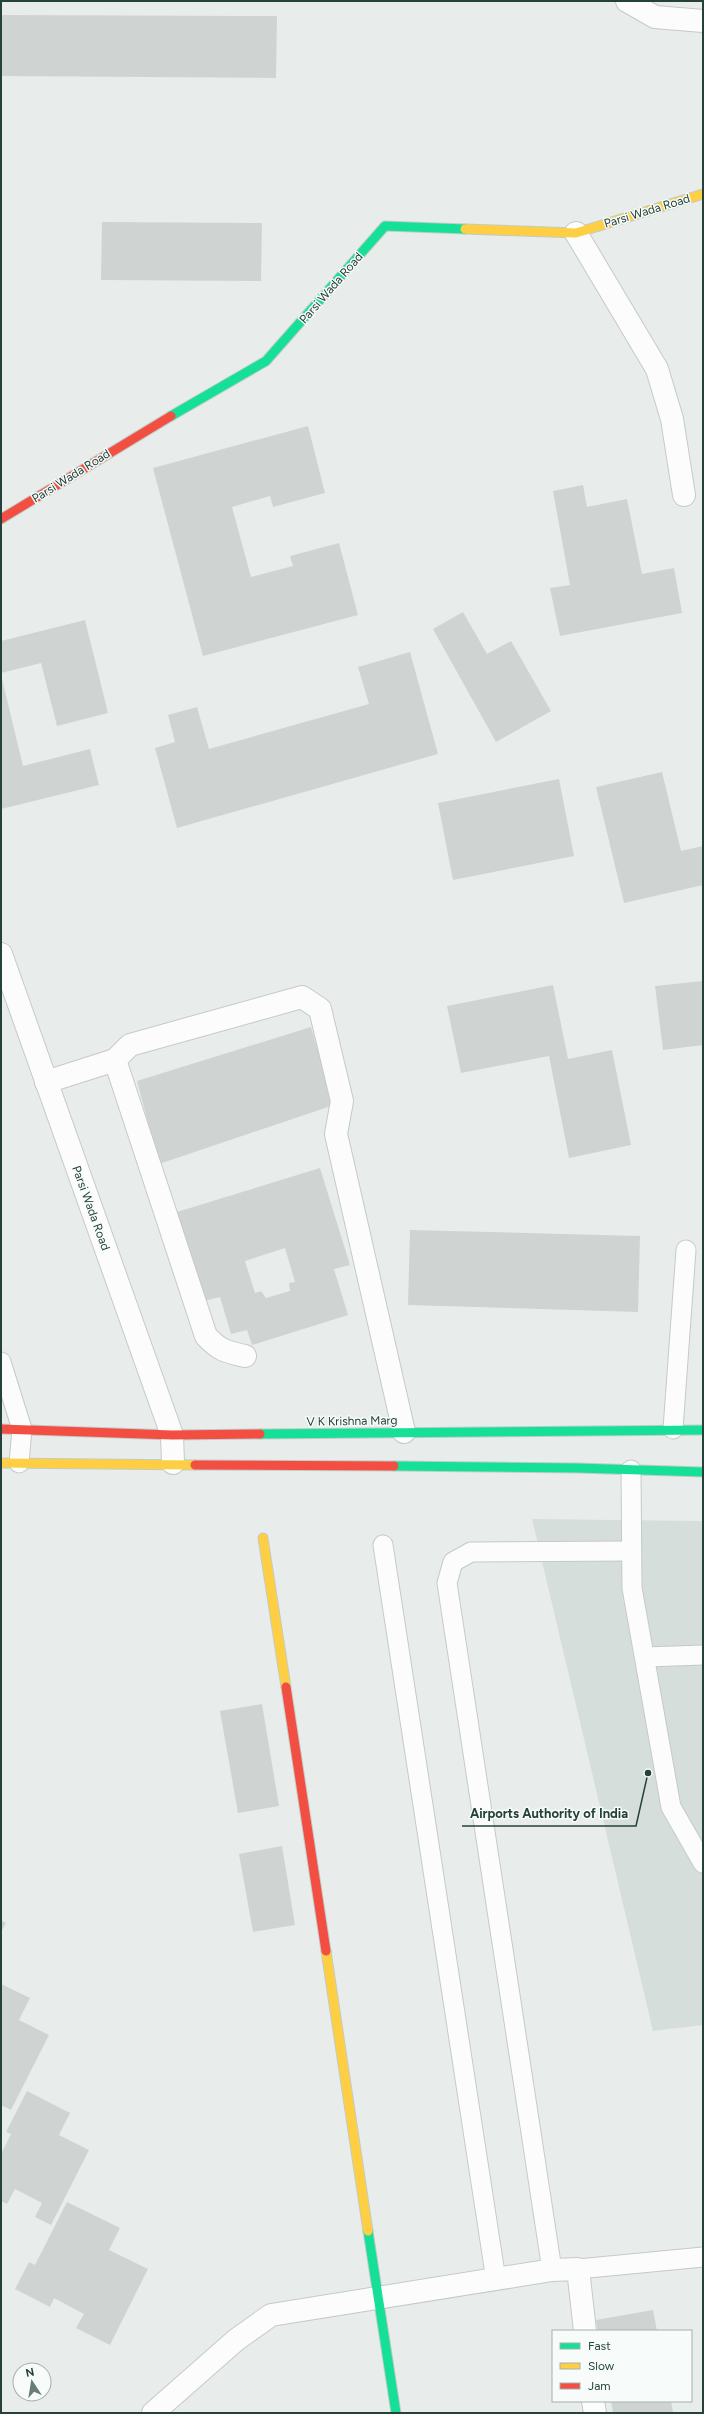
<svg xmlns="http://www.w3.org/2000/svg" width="704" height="2414" viewBox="0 0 704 2414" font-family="Figtree,sans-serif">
	<rect width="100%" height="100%" fill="#e8edeb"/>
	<!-- built -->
	<polygon fill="#d6dedb" points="532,1519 703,1521 703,2025 653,2031"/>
	<!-- building -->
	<g fill="#cfd4d2" fill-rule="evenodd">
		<polygon points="1,15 277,16 276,78 1,76"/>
		<polygon points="102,222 262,223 261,281 101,280"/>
		<polygon points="308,426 325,493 273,507 270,496 232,507 251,577 293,566 290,556 339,543 358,615 203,656 153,468"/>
		<polygon points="583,485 587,507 627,499 642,574 674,568 682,613 560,636 550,588 570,585 553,491"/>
		<polygon points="463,612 487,654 511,641 551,711 496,742 433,629"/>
		<polygon points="85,620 108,713 57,726 41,663 1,673 1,641"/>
		<polygon points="410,652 438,754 177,828 155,748 175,742 168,715 197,707 209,749 369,704 358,667"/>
		<polygon points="2,679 23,766 90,749 99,785 1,809"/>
		<polygon points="662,772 681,851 703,846 703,885 624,903 596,787"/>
		<polygon points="559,779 574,856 453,880 438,803"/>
		<polygon points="703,981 703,1045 663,1050 655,986"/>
		<polygon points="553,985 568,1059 612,1050 631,1145 569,1158 549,1056 461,1073 447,1006"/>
		<polygon points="311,1027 334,1105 159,1164 137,1081"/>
		<path d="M320,1168L350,1265L334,1269L348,1315L252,1345L247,1330L231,1334L220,1297L204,1301L177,1212ZM285,1248L295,1282L289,1283L290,1291L266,1298L261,1291L255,1293L245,1261Z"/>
		<polygon points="410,1230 640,1236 638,1312 408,1305"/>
		<polygon points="262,1704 279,1806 238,1813 220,1711"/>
		<polygon points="282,1846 295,1925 253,1932 239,1854"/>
		<polygon points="1,1920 6,1923 1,1932"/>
		<polygon points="1,1984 30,1998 19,2020 49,2035 11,2110 1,2105"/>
		<polygon points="27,2091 70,2113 59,2135 89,2150 51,2225 35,2217 42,2203 15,2189 7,2204 1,2201 1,2154 11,2134 6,2132"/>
		<polygon points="67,2202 120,2228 109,2250 148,2269 110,2345 76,2328 84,2314 54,2298 50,2307 15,2289 29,2262 35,2265"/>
		<polygon points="653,2310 657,2331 598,2331 596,2320"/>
		<polygon points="611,2401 671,2401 673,2413 613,2413"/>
	</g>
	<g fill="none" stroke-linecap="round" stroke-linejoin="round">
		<!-- lane casing -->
		<g stroke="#c5cac8" stroke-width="21">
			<g id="lane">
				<polyline points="1,1362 22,1429 19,1463"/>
				<polyline points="673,1429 686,1250"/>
				<polyline points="631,1470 632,1588 671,1807 703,1863"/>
				<polyline points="383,1545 496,2280"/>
				<polyline points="645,1657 703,1655"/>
				<polyline points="578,2269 703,2257"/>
				<polyline points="552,2270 447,1583 453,1562 471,1552 631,1551"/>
			</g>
		</g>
		<!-- street casing -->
		<g stroke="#c5cac8" stroke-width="24">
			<g id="street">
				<polyline points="627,1 655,17 703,21"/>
				<polyline points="576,233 657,369 672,419 684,495"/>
				<polyline points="1,954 172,1435 173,1463"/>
				<polyline points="115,1060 130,1045 302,997 320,1009 342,1101 336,1134 404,1432"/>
				<path d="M46,1082L115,1060L206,1336C219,1350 226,1352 245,1356"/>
				<polyline points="593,2401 595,2413"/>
				<polyline points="153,2413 236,2340 271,2315 552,2270 578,2269 585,2331"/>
			</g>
		</g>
		<!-- fast casing -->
		<g stroke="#c3cbc8" stroke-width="11">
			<g id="fast">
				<polyline points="171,416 266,361 385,226 465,229"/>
				<polyline points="260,1434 703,1430"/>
				<polyline points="394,1466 578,1468 703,1472"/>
				<polyline points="368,2231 396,2413"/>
			</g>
		</g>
		<!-- slow casing -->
		<g stroke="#c3cbc8" stroke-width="11">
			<g id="slow">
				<polyline points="465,229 576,233 703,194"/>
				<polyline points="1,1463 195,1465"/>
				<polyline points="263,1538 286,1687"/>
				<polyline points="326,1951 368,2231"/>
			</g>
		</g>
		<!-- jam casing -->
		<g stroke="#c3cbc8" stroke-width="11">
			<g id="jam">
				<polyline points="1,519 171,416"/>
				<polyline points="1,1429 172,1435 260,1434"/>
				<polyline points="195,1465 394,1466"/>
				<polyline points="286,1687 326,1951"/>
			</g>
		</g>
		<!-- lane -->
		<use href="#lane" stroke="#fcfcfc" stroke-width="19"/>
		<!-- street -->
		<use href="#street" stroke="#fcfcfc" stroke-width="22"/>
		<!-- fast -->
		<use href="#fast" stroke="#16e098" stroke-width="9"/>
		<!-- slow -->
		<use href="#slow" stroke="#ffcf43" stroke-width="9"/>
		<!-- jam -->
		<use href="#jam" stroke="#f24e42" stroke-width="9"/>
	</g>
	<g text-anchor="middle" stroke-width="3" stroke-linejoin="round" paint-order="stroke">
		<!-- street labels -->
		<g font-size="12" fill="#24423a" stroke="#f7fbf9">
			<text transform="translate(647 211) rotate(-17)" y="4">Parsi Wada Road</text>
			<text transform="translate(331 288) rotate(-49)" y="4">Parsi Wada Road</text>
			<text transform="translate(71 476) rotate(-32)" y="4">Parsi Wada Road</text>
			<text transform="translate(91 1208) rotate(70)" y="4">Parsi Wada Road</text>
			<text transform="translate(352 1421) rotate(-1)" y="4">V K Krishna Marg</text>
		</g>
	</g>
	<!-- callouts -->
	<path fill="none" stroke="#24423a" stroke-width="1.5" d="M648 1773L636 1826H462"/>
	<circle fill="#24423a" stroke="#f7fbf9" stroke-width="1.5" cx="648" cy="1773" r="4"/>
	<g font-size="13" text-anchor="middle" font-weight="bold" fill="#24423a" stroke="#f7fbf9" stroke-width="3" stroke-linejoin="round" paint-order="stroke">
		<text x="549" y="1818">Airports Authority of India</text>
	</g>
	<!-- border -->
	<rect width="704" height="2414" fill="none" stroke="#24423a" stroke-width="4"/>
	<!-- legend -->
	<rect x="552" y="2330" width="140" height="72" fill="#f7fbf9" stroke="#a3b1ad"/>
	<rect x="560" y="2343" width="20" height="6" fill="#16e098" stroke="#a3b1ad"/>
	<text x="588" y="2350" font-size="12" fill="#24423a">Fast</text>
	<rect x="560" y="2363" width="20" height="6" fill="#ffcf43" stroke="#a3b1ad"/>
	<text x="588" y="2370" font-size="12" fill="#24423a">Slow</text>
	<rect x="560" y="2383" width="20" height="6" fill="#f24e42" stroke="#a3b1ad"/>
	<text x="588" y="2390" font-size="12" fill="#24423a">Jam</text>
	<!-- north arrow -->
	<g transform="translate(32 2382) rotate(348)"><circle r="19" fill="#f7fbf9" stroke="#a3b1ad"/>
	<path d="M0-3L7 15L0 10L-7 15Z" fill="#697e78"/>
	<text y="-6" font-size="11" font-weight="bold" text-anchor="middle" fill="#24423a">N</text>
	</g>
</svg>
